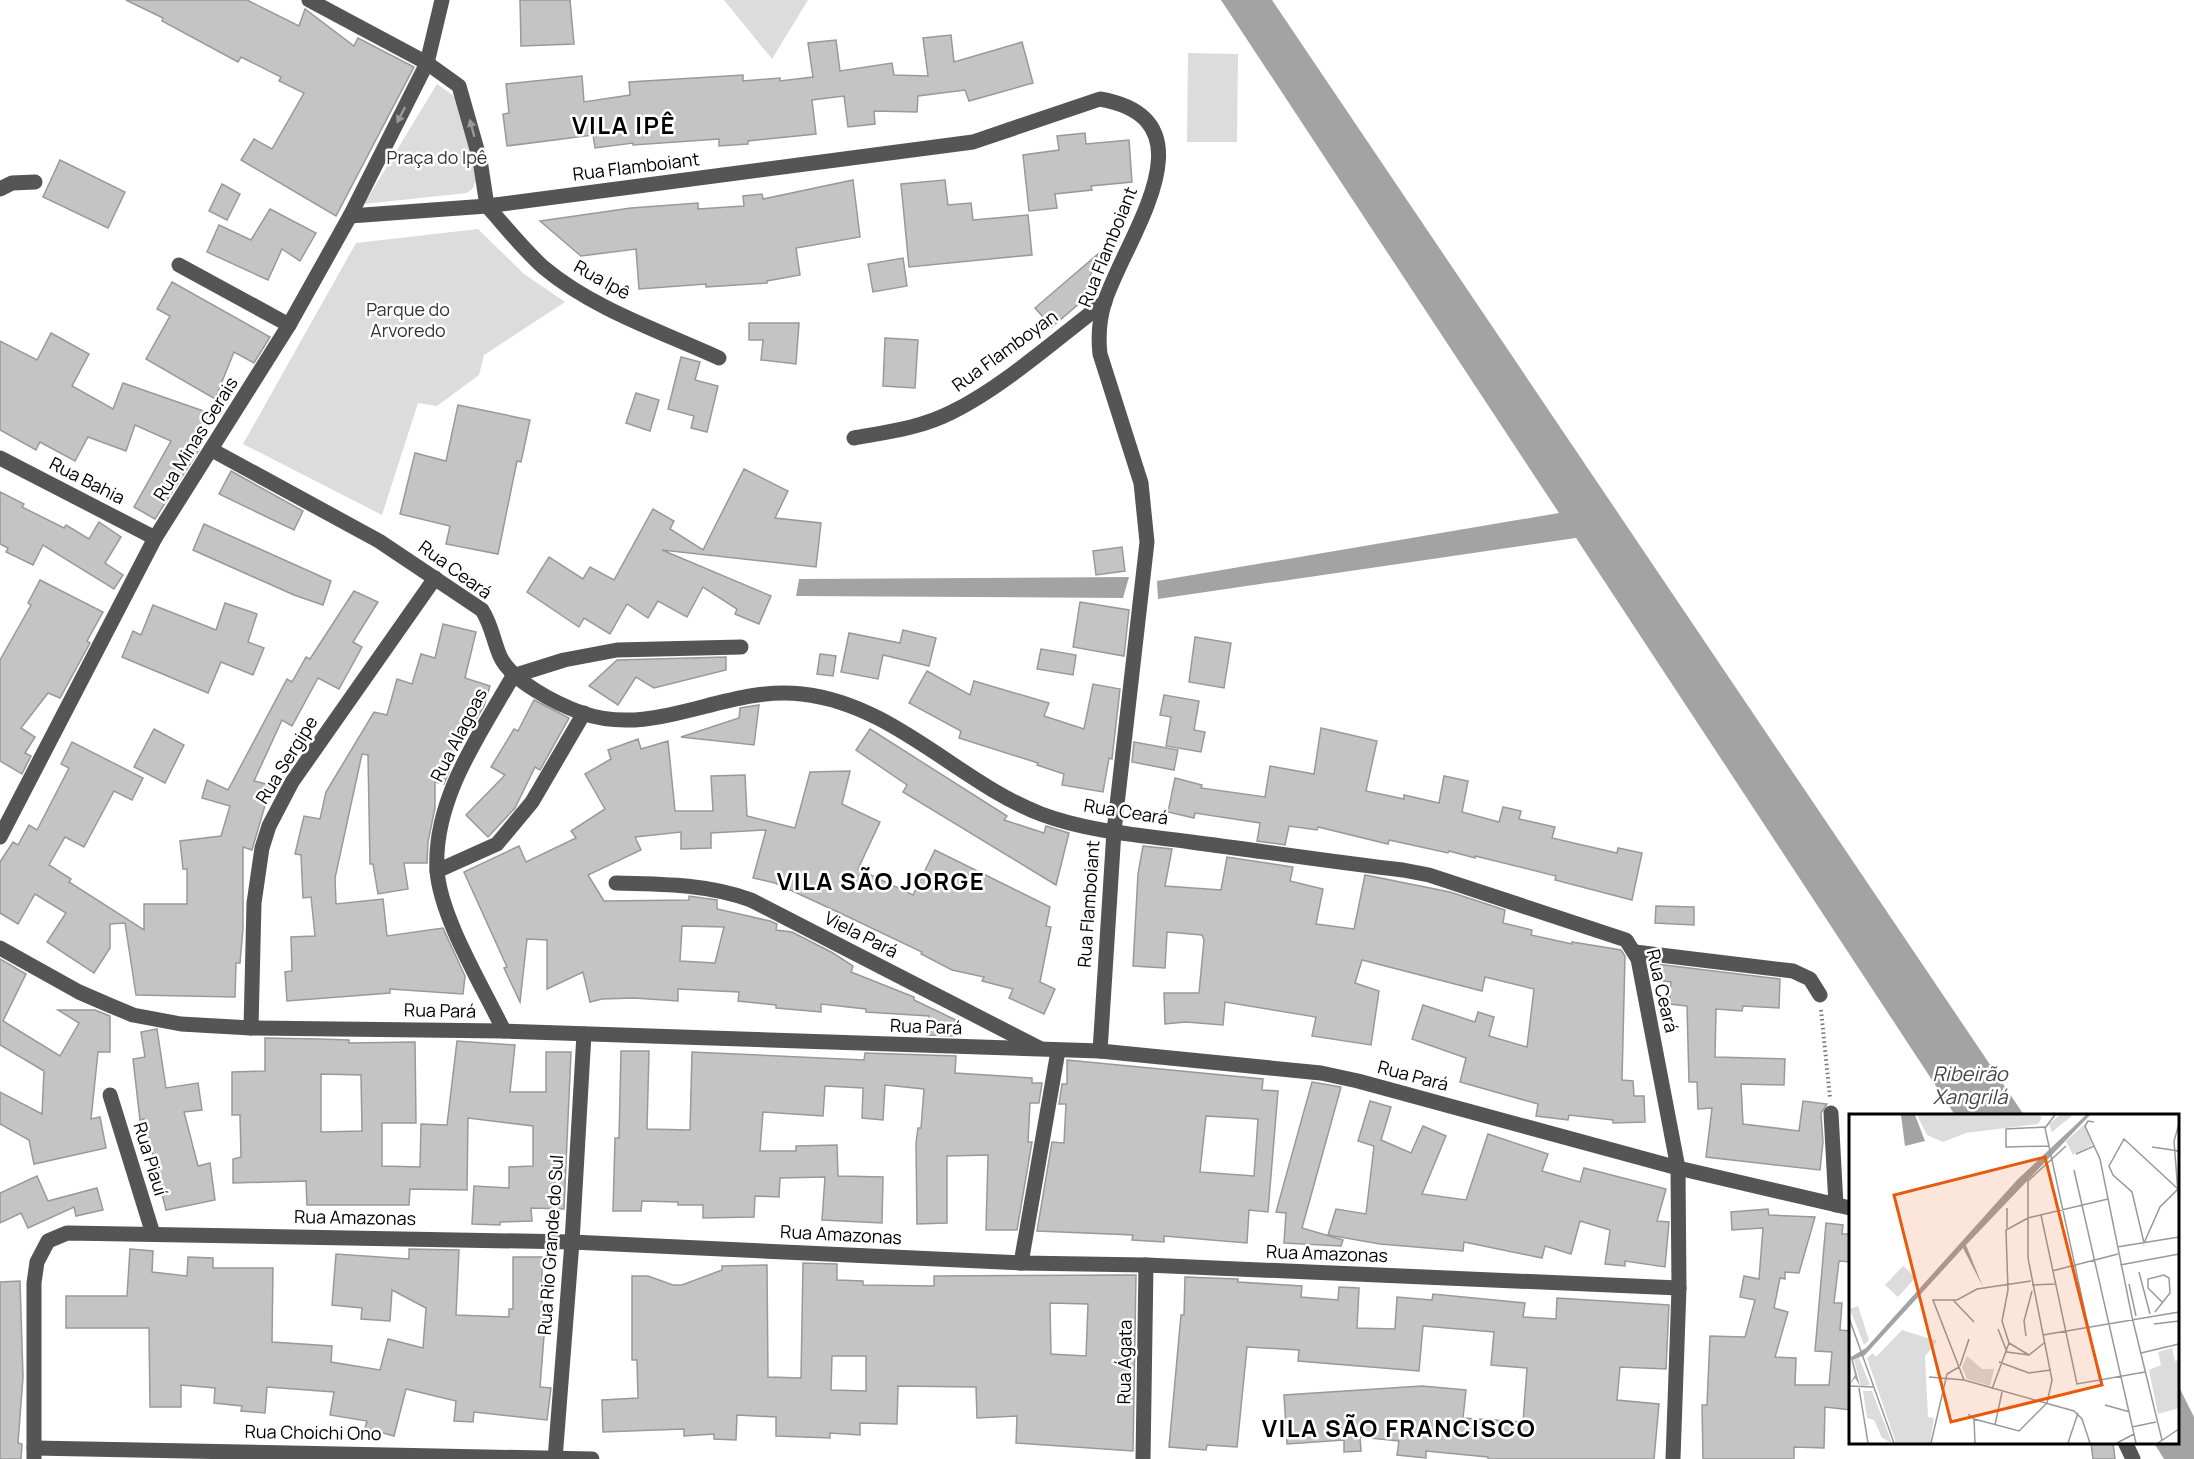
<svg xmlns="http://www.w3.org/2000/svg" width="2194" height="1459" viewBox="0 0 2194 1459" font-family="Manrope,sans-serif">
	<rect width="100%" height="100%" fill="#fff"/>
	<!-- green -->
	<g fill="#dcdcdc">
		<polygon points="724,0 808,0 772,59"/>
		<polygon points="1188,53 1238,54 1237,142 1187,142"/>
		<polygon points="437,84 461,101 477,177 473,188 467,193 364,204"/>
		<polygon points="478,229 524,274 565,302 484,355 479,375 437,406 418,403 382,515 243,444 356,243"/>
	</g>
	<!-- water -->
	<g fill="#a3a3a3">
		<polygon points="1221,0 1272,0 2024,1115 1955,1115 1576,538 1158,599 1157,581 1559,513"/>
		<polygon points="1129,577 1123,598 796,596 799,579"/>
		<polygon points="2178,1385 2194,1417 2194,1459 2164,1459 2154,1443 2178,1442"/>
	</g>
	<!-- building -->
	<g fill="#c4c4c4" stroke="#999" stroke-width="1.5" fill-rule="evenodd">
		<polygon points="126,0 247,0 299,26 305,9 354,46 358,38 414,67 336,216 241,160 254,139 272,149 304,93 279,81 281,77 241,57 238,62 162,21 163,18"/>
		<polygon points="520,0 570,0 574,44 521,46"/>
		<polygon points="951,35 954,62 1022,42 1033,83 969,101 965,90 918,96 917,112 874,111 875,124 848,127 844,96 812,100 816,134 748,141 748,144 719,146 719,139 633,145 633,143 595,148 593,135 507,146 503,114 509,113 506,84 582,76 584,102 630,95 629,82 743,75 743,81 780,78 780,81 813,77 808,43 836,40 840,71 892,63 894,75 928,76 923,38"/>
		<polygon points="1085,133 1086,144 1129,140 1132,182 1091,186 1092,190 1055,194 1057,208 1029,211 1023,155 1059,150 1057,136"/>
		<polygon points="60,160 125,192 108,228 43,197"/>
		<polygon points="853,180 860,237 796,248 800,275 767,281 767,283 706,287 706,284 639,289 636,249 581,256 540,221 631,208 698,203 698,209 744,206 743,196 762,194 763,199"/>
		<polygon points="945,180 948,205 971,203 973,220 1028,215 1032,255 909,267 901,184"/>
		<polygon points="222,184 240,194 227,220 209,211"/>
		<polygon points="270,209 316,233 300,261 282,249 268,280 207,252 219,225 251,240"/>
		<polygon points="1098,254 1081,302 1052,327 1035,308"/>
		<polygon points="903,258 907,286 873,292 868,264"/>
		<polygon points="172,282 270,337 254,363 234,352 215,399 146,359 170,316 157,309"/>
		<polygon points="749,323 799,323 796,364 761,360 763,340 749,340"/>
		<polygon points="51,333 89,354 72,386 113,409 123,383 212,414 196,449 199,450 155,519 134,507 171,441 135,425 126,451 88,437 75,461 40,442 36,450 0,430 0,341 37,360"/>
		<polygon points="885,338 918,340 915,388 883,386"/>
		<polygon points="681,357 700,362 695,380 718,386 707,432 691,428 694,416 668,409"/>
		<polygon points="636,393 659,400 650,431 626,423"/>
		<polygon points="458,405 530,420 521,462 517,461 498,554 446,544 450,526 400,514 415,453 446,461"/>
		<polygon points="744,469 788,491 775,518 821,523 816,567 662,550 771,596 759,624 735,614 737,609 703,587 687,617 658,601 648,618 627,604 610,634 584,618 579,627 527,592 549,557 583,579 590,567 614,580 653,509 674,521 670,529 703,550"/>
		<polygon points="231,471 303,511 294,530 219,494"/>
		<polygon points="0,492 24,504 22,507 64,528 66,525 89,539 99,522 121,537 105,563 123,575 114,589 43,545 33,565 6,552 8,548 0,544"/>
		<polygon points="204,524 331,581 323,605 294,595 193,550"/>
		<polygon points="1122,547 1125,571 1096,575 1093,551"/>
		<polygon points="40,580 103,612 87,641 90,643 60,698 48,693 21,728 35,737 25,753 31,756 22,774 0,761 0,660 31,605 28,603"/>
		<polygon points="354,591 378,602 353,642 362,647 339,689 318,678 292,726 282,720 254,781 271,785 252,850 243,847 243,928 240,963 236,963 235,997 136,995 125,923 110,924 110,948 94,973 47,942 66,913 35,894 18,924 0,913 0,862 13,842 18,845 29,825 37,830 69,768 61,764 72,742 143,778 132,800 114,791 84,847 65,837 49,865 71,879 69,882 144,930 144,904 187,904 187,869 183,869 180,841 221,836 230,806 202,798 207,780 228,790 287,679 292,682 306,657 310,659"/>
		<polygon points="1080,602 1129,610 1124,656 1073,647"/>
		<polygon points="225,603 257,614 248,642 264,648 253,675 221,662 208,693 122,657 133,631 141,635 153,605 216,630"/>
		<polygon points="443,624 476,632 465,678 490,686 484,706 470,730 461,727 453,762 444,784 435,782 435,808 428,842 427,863 404,863 408,889 378,894 373,864 370,864 368,755 362,754 335,878 336,904 383,899 387,936 443,928 465,976 463,994 390,989 390,993 287,1001 285,972 292,971 291,937 315,936 311,897 303,898 301,855 295,854 304,816 320,819 326,792 374,712 387,715 397,679 412,684 421,654 435,658"/>
		<polygon points="903,630 936,638 929,666 883,655 878,679 841,672 849,633 900,643"/>
		<polygon points="1195,637 1231,643 1224,688 1189,682"/>
		<polygon points="1041,649 1076,655 1073,675 1037,669"/>
		<polygon points="820,654 836,656 833,676 817,674"/>
		<polygon points="726,657 726,670 654,688 636,677 618,705 589,686 617,660"/>
		<polygon points="927,671 970,695 974,681 1049,703 1044,716 1084,729 1093,684 1120,689 1112,759 1109,758 1103,792 1062,785 1064,774 1037,765 1038,763 959,738 961,731 909,703"/>
		<polygon points="1164,695 1199,701 1194,730 1205,732 1201,752 1166,746 1171,717 1160,715"/>
		<polygon points="534,700 569,718 540,770 535,767 515,808 488,837 466,815 505,775 491,767 514,729 518,731"/>
		<polygon points="759,705 754,745 681,737 739,718 740,708"/>
		<polygon points="1321,728 1377,741 1366,791 1404,799 1404,795 1439,803 1444,776 1468,781 1462,812 1499,822 1503,807 1521,811 1519,819 1555,827 1552,838 1617,853 1618,848 1642,853 1632,900 1555,880 1556,876 1475,856 1475,858 1449,851 1448,853 1389,840 1388,844 1318,827 1317,830 1289,826 1285,845 1257,841 1260,823 1195,813 1194,818 1168,812 1175,778 1202,785 1201,788 1265,797 1270,766 1314,774"/>
		<polygon points="154,729 184,745 165,783 134,767"/>
		<polygon points="870,729 1007,816 1004,820 1044,833 1046,826 1069,833 1056,885 903,792 907,785 856,750"/>
		<path d="M638,739L641,749L668,741L675,811H713L711,776L745,775L747,816L795,828L810,772L850,771L842,804L880,822L858,869L913,895L935,850L1050,907L1046,926L1051,927L1040,982L1055,989L1044,1014L1009,998L1013,989L982,981L984,977L952,970L921,954L922,952L838,912L775,883L753,878L766,830L711,833V848L681,849V832L635,837L641,850L588,875L604,901L689,900V896L717,900V909L770,921L777,924L776,930L792,932L833,953L853,966L851,972L914,997V1000L958,1021L957,1036L927,1035L929,1016L866,1012V1009L821,1004V1012L776,1008V1005L738,1001L739,992L678,989V1001L634,998L602,999L590,1002L583,972L547,989V940L527,939L520,1002L504,968L507,967L464,872L519,846L526,862L576,838L571,831L605,809L585,774L611,759L608,750ZM682,926L724,927L715,963L680,961Z"/>
		<polygon points="1134,742 1178,750 1174,770 1132,762"/>
		<polygon points="1143,846 1172,849 1165,886 1221,890 1227,857 1293,867 1290,881 1323,889 1316,924 1354,929 1365,875 1450,892 1505,910 1503,923 1532,930 1531,935 1572,944 1572,942 1621,950 1625,956 1622,1080 1633,1081 1634,1096 1644,1096 1645,1122 1613,1123 1613,1120 1569,1115 1568,1120 1536,1116 1538,1104 1460,1082 1466,1058 1412,1039 1423,1005 1475,1022 1478,1012 1494,1017 1489,1036 1527,1047 1534,989 1485,977 1482,991 1362,960 1355,983 1379,991 1371,1045 1312,1036 1316,1017 1225,1002 1223,1025 1186,1022 1165,1024 1164,993 1199,993 1204,940 1202,935 1167,932 1165,968 1133,966 1138,874"/>
		<polygon points="1656,906 1694,907 1694,925 1655,923"/>
		<polygon points="0,959 26,974 3,1021 60,1056 79,1023 58,1010 95,1010 110,1016 110,1052 98,1052 91,1119 100,1117 106,1148 34,1164 29,1140 0,1124 0,1092 42,1114 44,1071 0,1045"/>
		<polygon points="1656,964 1780,979 1779,1008 1743,1006 1742,1011 1716,1009 1715,1057 1785,1059 1784,1085 1741,1084 1743,1124 1799,1131 1803,1101 1827,1104 1821,1113 1823,1142 1820,1170 1706,1157 1712,1108 1698,1109 1697,1082 1689,1082 1687,1006 1669,1004 1671,982 1654,980"/>
		<polygon points="157,1029 166,1088 198,1083 202,1110 184,1112 198,1166 210,1163 215,1200 166,1210 144,1119 140,1120 133,1059 145,1057 141,1032"/>
		<path d="M265,1038L319,1039L349,1040V1043L415,1042L416,1123H382V1166L420,1167L421,1124L447,1125L457,1041L515,1045L510,1092H546V1052H571L564,1209L531,1208L532,1221L500,1222V1225L472,1224L474,1186L509,1188V1167L533,1166V1126L468,1118L467,1190L410,1189L409,1205H307L306,1181L233,1183V1159L241,1157L240,1115H232V1072L265,1071ZM321,1074L361,1075L362,1131L321,1132Z"/>
		<polygon points="621,1051 649,1051 647,1129 690,1130 692,1052 864,1060 865,1053 956,1056 955,1073 1032,1078 1032,1083 1042,1083 1039,1103 1030,1103 1028,1142 1032,1142 1017,1230 986,1230 988,1155 947,1156 947,1223 917,1224 916,1143 918,1128 921,1128 924,1089 885,1085 883,1120 862,1118 863,1088 825,1086 823,1116 763,1112 760,1151 796,1151 796,1146 837,1145 838,1176 883,1177 882,1223 822,1220 825,1177 780,1178 779,1197 755,1196 754,1217 703,1218 703,1205 678,1205 678,1202 642,1201 641,1211 613,1211 615,1138 619,1138"/>
		<path d="M1067,1060L1263,1079L1262,1090L1278,1091L1268,1212L1249,1210L1247,1243L1164,1236V1242L1132,1240L1133,1235L1037,1231L1052,1142L1064,1143L1066,1104H1059L1062,1084H1067ZM1206,1116L1258,1119L1254,1176L1200,1172Z"/>
		<polygon points="1312,1082 1341,1087 1302,1228 1343,1240 1341,1246 1284,1243 1286,1213 1276,1212"/>
		<polygon points="1370,1101 1391,1107 1381,1140 1411,1153 1423,1126 1446,1136 1422,1194 1466,1200 1488,1134 1548,1154 1542,1171 1580,1182 1584,1168 1666,1189 1657,1221 1669,1222 1665,1267 1625,1261 1625,1266 1605,1264 1610,1230 1580,1221 1571,1254 1545,1246 1542,1258 1464,1242 1463,1251 1380,1244 1328,1235 1336,1209 1366,1214 1374,1146 1358,1141"/>
		<polygon points="37,1176 48,1201 97,1188 103,1210 76,1216 74,1207 28,1228 21,1213 0,1223 0,1193"/>
		<polygon points="1768,1209 1769,1215 1815,1217 1799,1273 1785,1272 1785,1279 1780,1278 1774,1308 1788,1312 1775,1357 1796,1358 1795,1385 1829,1385 1832,1352 1815,1351 1826,1223 1843,1225 1842,1234 1851,1234 1851,1262 1839,1261 1834,1303 1842,1303 1840,1330 1851,1331 1851,1410 1825,1407 1824,1448 1794,1447 1794,1459 1703,1459 1702,1405 1707,1405 1710,1336 1745,1337 1755,1300 1740,1297 1744,1276 1759,1279 1763,1228 1732,1230 1731,1212"/>
		<polygon points="130,1249 153,1251 152,1272 187,1276 188,1257 213,1258 213,1268 273,1268 272,1342 332,1346 331,1362 380,1370 388,1339 423,1348 426,1308 392,1290 390,1321 361,1319 362,1308 332,1305 336,1254 409,1259 409,1249 459,1250 456,1315 509,1317 509,1309 513,1309 513,1257 542,1257 542,1311 546,1311 540,1387 551,1388 547,1420 474,1412 473,1422 454,1421 456,1401 406,1389 394,1436 365,1428 367,1421 330,1415 334,1392 267,1387 265,1413 241,1411 242,1406 214,1403 215,1388 181,1385 181,1407 150,1407 149,1328 66,1328 66,1296 127,1296"/>
		<path d="M803,1263L837,1264V1280L863,1281V1285L934,1286V1276L1136,1275L1133,1451L1016,1443L1017,1416L977,1418L976,1387L898,1386L897,1424L860,1423V1435L830,1433V1438L776,1436V1417L737,1415L736,1440L714,1439V1434L684,1436V1429L603,1432L602,1400L638,1398L637,1360H632V1276H648L673,1285H682L722,1270V1266L767,1265L768,1377L801,1378ZM1050,1303L1088,1304L1086,1356L1051,1354ZM832,1356H866V1391L831,1390Z"/>
		<polygon points="1185,1277 1238,1279 1238,1282 1302,1286 1301,1297 1338,1300 1339,1287 1359,1288 1357,1328 1395,1329 1397,1297 1432,1300 1433,1294 1525,1303 1523,1317 1556,1319 1557,1298 1669,1305 1666,1369 1620,1367 1617,1400 1659,1404 1654,1459 1488,1459 1488,1457 1426,1451 1426,1458 1397,1455 1399,1441 1360,1437 1361,1451 1344,1452 1344,1440 1287,1444 1284,1395 1422,1386 1466,1390 1463,1418 1523,1422 1527,1368 1491,1365 1494,1332 1423,1326 1419,1371 1298,1361 1299,1350 1247,1347 1237,1447 1207,1445 1206,1450 1169,1447 1181,1315 1184,1315"/>
		<polygon points="20,1281 23,1377 18,1443 22,1444 21,1459 0,1459 0,1282"/>
		<polygon points="2091,1443 2113,1443 2115,1459 2093,1459"/>
	</g>
	<g fill="none" stroke-linecap="round" stroke-linejoin="round">
		<!-- path -->
		<polyline stroke="#777" stroke-width="4" stroke-dasharray="1.5 3" stroke-linecap="butt" points="1821,1010 1830,1098"/>
		<!-- minor -->
		<g stroke="#555" stroke-width="15">
			<polyline points="309,0 427,63 459,86 480,160 487,206"/>
			<polyline points="0,189 12,183 35,182"/>
			<path d="M487,206C505,226 523,249 543,267C593,309 660,331 719,358"/>
			<path d="M350,216L487,206L973,142L1100,99C1219,120 1123,241 1104,304C1099,321 1098,336 1100,354L1141,483L1147,542L1114,831L1100,1051"/>
			<polyline points="179,265 289,325"/>
			<path d="M854,438C887,432 921,428 952,412C1003,387 1059,337 1105,302"/>
			<path d="M212,450L379,541L482,610C492,626 493,640 500,656C511,681 557,704 582,713C657,739 725,685 802,694C894,704 958,782 1041,814C1089,832 1141,835 1191,842C1261,851 1332,862 1403,870L1429,875L1626,940L1638,959L1678,1168L1679,1288L1673,1459"/>
			<polyline points="0,458 155,538"/>
			<polyline points="0,837 155,538 289,325 350,216 427,63 442,0"/>
			<polyline points="437,871 497,844 532,802 584,713"/>
			<path d="M616,883C663,884 707,884 751,900L1039,1048"/>
			<polyline points="0,948 79,992 109,1005 133,1015 181,1024 251,1028 504,1031 1100,1051 1321,1073 1358,1081 1678,1168 1850,1208"/>
			<polyline points="1635,952 1793,971 1810,979 1820,995"/>
			<polyline points="251,1028 254,903 262,848 269,826 292,782 435,578"/>
			<path d="M504,1031C483,987 440,917 437,870C433,799 480,734 513,676L564,660L617,650L741,647"/>
			<polyline points="110,1095 153,1234"/>
			<polyline points="1831,1113 1836,1205"/>
			<polyline points="1021,1263 1058,1051"/>
			<polyline points="2125,1442 2133,1459"/>
			<polyline points="34,1448 592,1459"/>
			<polyline points="34,1459 34,1283 37,1262 48,1241 67,1233 572,1242 1021,1263 1146,1265 1679,1288"/>
			<polyline points="555,1459 572,1242 584,1034"/>
			<polyline points="1143,1459 1146,1265"/>
		</g>
	</g>
	<!-- one-way arrows -->
	<defs><path id="oneway-solid" d="M-6-.8H1V-3.2L6.5 0L1 3.2V.8H-6Z" transform="scale(1.5)"/></defs>
	<g fill="#999">
		<use href="#oneway-solid" transform="translate(401 115) rotate(117)"/>
		<use href="#oneway-solid" transform="translate(472 128) rotate(-105)"/>
	</g>
	<g text-anchor="middle" stroke-width="5" stroke-linejoin="round" paint-order="stroke">
		<!-- park labels -->
		<g font-size="18" fill="#333" stroke="#fff">
			<text x="437" y="164">Praça do Ipê</text>
			<text x="408" y="316">Parque do<tspan x="408" dy="21">Arvoredo</tspan></text>
		</g>
		<!-- street labels -->
		<g font-size="18" fill="#000" stroke="#fff">
			<text transform="translate(636 167) rotate(-7)" y="6">Rua Flamboiant</text>
			<text transform="translate(1108 247) rotate(-68)" y="6">Rua Flamboiant</text>
			<text transform="translate(602 280) rotate(29)" y="6">Rua Ipê</text>
			<text transform="translate(1005 351) rotate(-36)" y="6">Rua Flamboyan</text>
			<text transform="translate(196 439) rotate(-58)" y="6">Rua Minas Gerais</text>
			<text transform="translate(87 481) rotate(27)" y="6">Rua Bahia</text>
			<text transform="translate(455 570) rotate(36)" y="6">Rua Ceará</text>
			<text transform="translate(459 735) rotate(-63)" y="6">Rua Alagoas</text>
			<text transform="translate(287 760) rotate(-58)" y="6">Rua Sergipe</text>
			<text transform="translate(1126 812) rotate(9)" y="6">Rua Ceará</text>
			<text transform="translate(1089 904) rotate(-86)" y="6">Rua Flamboiant</text>
			<text transform="translate(861 935) rotate(27)" y="6">Viela Pará</text>
			<text transform="translate(1662 991) rotate(77)" y="6">Rua Ceará</text>
			<text transform="translate(440 1011) rotate(1)" y="6">Rua Pará</text>
			<text transform="translate(926 1027) rotate(2)" y="6">Rua Pará</text>
			<text transform="translate(1413 1076) rotate(15)" y="6">Rua Pará</text>
			<text transform="translate(150 1159) rotate(73)" y="6">Rua Piauí</text>
			<text transform="translate(355 1218) rotate(1)" y="6">Rua Amazonas</text>
			<text transform="translate(841 1235) rotate(3)" y="6">Rua Amazonas</text>
			<text transform="translate(551 1245) rotate(-86)" y="6">Rua Rio Grande do Sul</text>
			<text transform="translate(1327 1254) rotate(2)" y="6">Rua Amazonas</text>
			<text transform="translate(1125 1362) rotate(-89)" y="6">Rua Ágata</text>
			<text transform="translate(313 1433) rotate(1)" y="6">Rua Choichi Ono</text>
		</g>
		<!-- water labels -->
		<g font-size="20" font-style="italic" fill="#444" stroke="#fff">
			<text x="1970" y="1081">Ribeirão<tspan x="1970" dy="23">Xangrilá</tspan></text>
		</g>
		<!-- district labels -->
		<g font-size="24" font-weight="bold" letter-spacing="1.5" fill="#000" stroke="#fff">
			<text x="624" y="134">VILA IPÊ</text>
			<text x="881" y="890">VILA SÃO JORGE</text>
			<text x="1399" y="1437">VILA SÃO FRANCISCO</text>
		</g>
	</g>
	<!-- overview -->
	<g transform="translate(1849 1114)">
		<rect width="330" height="330" fill="#fff"/>
		<path d="M68,1L189,2L193,3L189,10L117,19L94,28L78,21ZM211,1H224L203,18L200,10ZM236,10L243,31L224,41L217,27ZM54,152L67,163L49,183L36,171ZM9,192L20,226L15,231L1,195ZM53,216L88,227L76,242L79,303L85,304L81,329H47L18,244L24,239L27,243ZM323,234L326,247L330,246V294L309,300L300,256L312,251L309,238ZM118,242L133,255H145L141,272L118,265L113,253ZM10,244L21,271L12,272L5,246ZM14,277H23L43,329L33,324L25,306L18,304Z" fill="#dcdcdc"/>
		<path d="M52,1H66L76,27L56,32ZM237,1H241L117,131L134,173L114,134L16,241L4,246L11,272L6,264L0,271L6,261L0,237L2,243L17,234L168,66Z" fill="#a3a3a3"/>
		<path fill="none" stroke="#999" stroke-width="1.5" d="M206,1L196,14L251,267M245,8L239,7L236,12L251,45L283,203L313,326M330,10L325,27L330,91M196,13L157,15V33L200,32M275,25L329,75L311,93L295,129L283,78L264,61L260,52ZM303,33L330,37M227,40L245,32M225,56L287,329M158,94V114M192,101L228,270L296,258M268,133L330,123M271,151L330,140M203,157L269,140M290,158L301,200M280,170L287,202M183,171L206,170M105,187L125,208M306,198L321,179L320,164L315,161L299,165V174L313,188M0,204L45,329M305,210L330,207M149,215L158,238L180,241L195,229M194,221L330,198M177,222L175,207L183,177M160,229L180,241M292,239L330,230M150,248L180,259L202,256M111,252L120,225M80,263L115,266L225,297L233,305L241,329M115,266L84,186H108L128,175L182,167M0,272L24,273M10,274L19,329M143,275L160,229L153,207L159,176L157,116L179,104L259,85M256,291L281,298M119,300L125,305L126,329M125,305L170,317L198,289L203,266L179,144V67L217,32M146,311L153,278M283,313L307,308M82,329L98,260L110,253M219,329L229,299M268,329L285,320M309,329L330,315"/>
		<path fill="#e8590c" fill-opacity="0.15" stroke="#e8590c" stroke-width="3" d="M196,43L253,271L102,308L45,81Z"/>
		<rect width="330" height="330" fill="none" stroke="#000" stroke-width="3"/>
	</g>
</svg>
